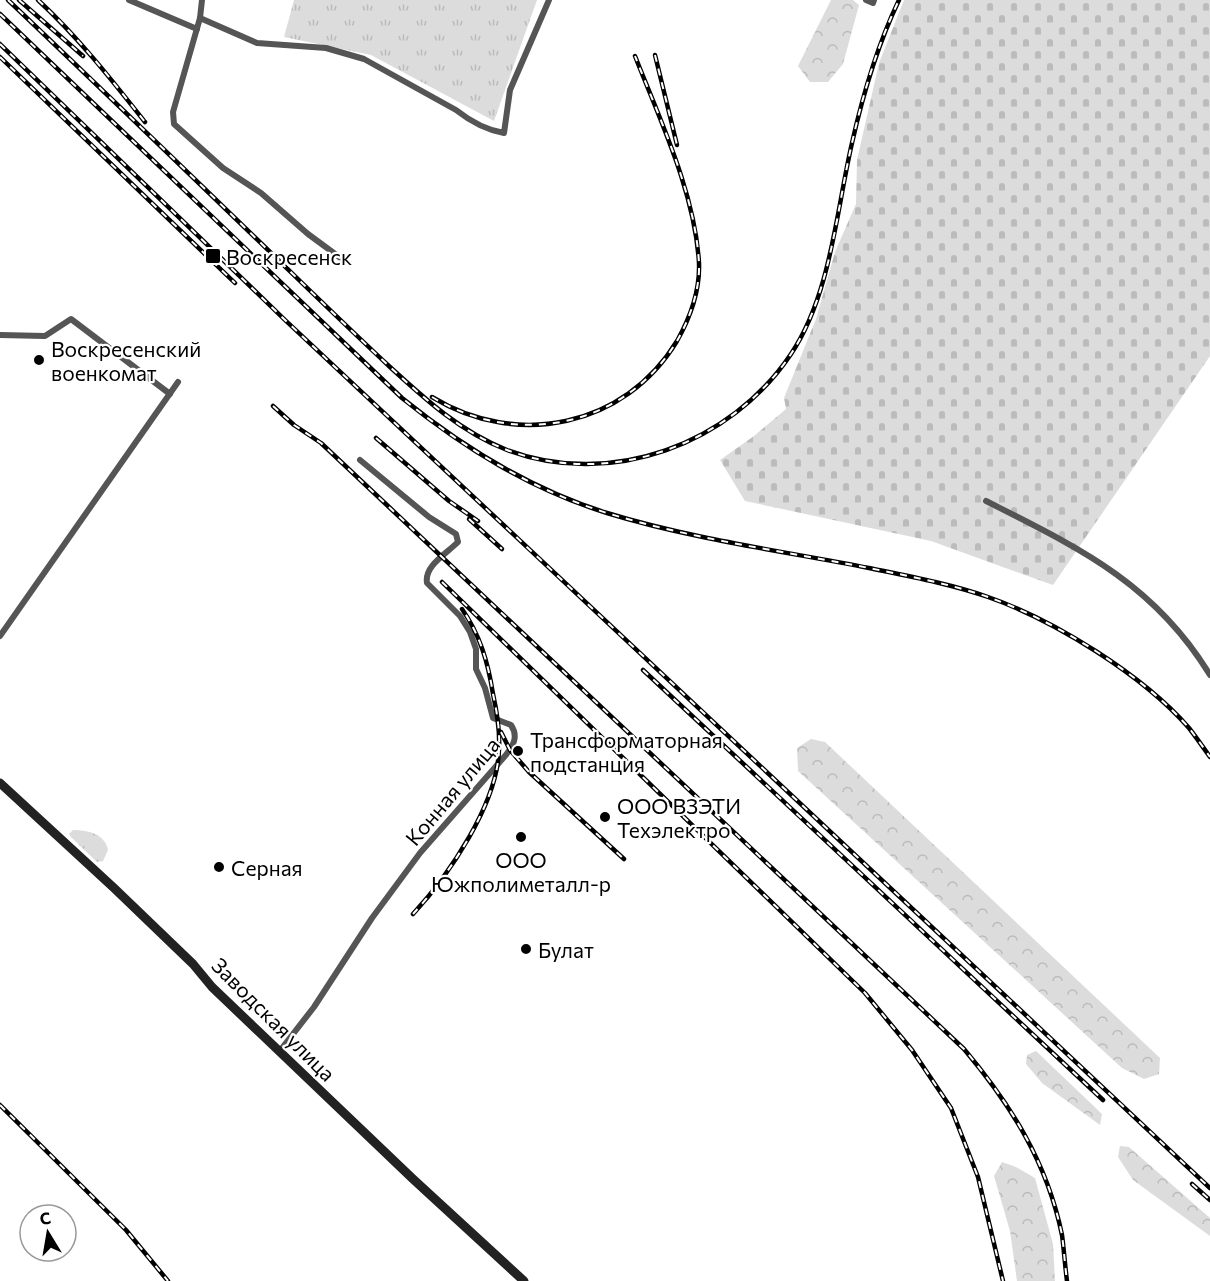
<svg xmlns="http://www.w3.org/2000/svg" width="1210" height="1281" font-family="Commissioner,sans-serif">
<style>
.grass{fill:url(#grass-tufts)}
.forest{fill:url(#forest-crowns)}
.cemetery{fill:url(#cemetery-stones)}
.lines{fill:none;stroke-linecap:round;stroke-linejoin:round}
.street{stroke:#555;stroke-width:6}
.secondary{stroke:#222;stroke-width:9}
.rail-casing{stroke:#000;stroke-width:4.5}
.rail{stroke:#fff;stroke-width:2;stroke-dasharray:7;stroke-linecap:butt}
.poi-dot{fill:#000;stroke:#fff;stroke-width:2}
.labels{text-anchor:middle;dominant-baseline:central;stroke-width:4.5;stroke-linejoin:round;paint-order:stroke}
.poi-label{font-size:21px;fill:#000;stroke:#fff;text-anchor:start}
.street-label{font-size:21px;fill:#000;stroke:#fff}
</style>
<defs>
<pattern id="grass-tufts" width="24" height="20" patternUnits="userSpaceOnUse" patternTransform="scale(1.5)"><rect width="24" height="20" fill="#dcdcdc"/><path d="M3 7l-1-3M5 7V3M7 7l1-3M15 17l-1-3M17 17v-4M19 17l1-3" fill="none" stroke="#bbb"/></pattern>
<pattern id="forest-crowns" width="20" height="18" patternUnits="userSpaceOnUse" patternTransform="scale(1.5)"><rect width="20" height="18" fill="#dcdcdc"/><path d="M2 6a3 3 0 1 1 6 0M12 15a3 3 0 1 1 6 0" fill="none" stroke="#bbb"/></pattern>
<pattern id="cemetery-stones" width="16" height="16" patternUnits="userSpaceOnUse" patternTransform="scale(1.5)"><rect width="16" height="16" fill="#dcdcdc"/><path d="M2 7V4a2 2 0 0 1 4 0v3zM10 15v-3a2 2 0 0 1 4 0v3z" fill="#bbb"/></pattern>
</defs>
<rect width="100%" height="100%" fill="#fff"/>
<!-- grass -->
<g class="grass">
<polygon points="294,0 537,0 494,121 371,55 284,37"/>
<path d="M73,830c15,0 32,4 35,20l-5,11 -6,1 -26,-25 -2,-3z"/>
</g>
<!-- forest -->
<g class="forest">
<polygon points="831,0 853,0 859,5 843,64 828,82 810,82 798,66"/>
<polygon points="811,739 825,742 1160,1058 1159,1074 1144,1079 1122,1068 798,771 797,748"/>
<polygon points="1036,1051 1102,1114 1100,1125 1042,1083 1026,1064 1027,1055"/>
<polygon points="1120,1146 1129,1147 1210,1218 1210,1236 1133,1180 1118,1157"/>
<polygon points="1002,1162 1016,1167 1035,1178 1053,1244 1055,1281 1017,1281 1010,1231 994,1176"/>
</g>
<!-- cemetery -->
<polygon class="cemetery" points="904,0 1210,0 1210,356 1053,585 931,541 745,501 720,460 754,436 786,409 784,398 816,319 835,252 856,204 857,160 879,63"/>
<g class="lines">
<!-- street -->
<g class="street">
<polyline points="129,0 197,29"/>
<polyline points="202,0 200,18 173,112 174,124 223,168 261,193 308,234 342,259"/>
<polyline points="866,0 873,3 874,0"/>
<path d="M200,18l57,25 69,5 38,11 92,51c14,11 30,20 48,23l6,-43 39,-90"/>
<polyline points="0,335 45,336 71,319 170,394"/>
<path d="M986,501c93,47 168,82 224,174"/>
<polyline points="0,636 178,382"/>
<path d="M279,1052l35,-45 58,-89 48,-65 85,-97c8,-10 14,-19 6,-31l-18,-7 -8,-30 -9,-19v-20l-6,-17 -10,-16 -33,-33c-3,-17 19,-29 31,-41l-2,-8 -27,-17 -69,-57"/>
</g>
<!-- secondary -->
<polyline class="secondary" points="0,783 114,888 193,964 212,987 257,1030 413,1179 524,1281"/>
<!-- rail casing -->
<g class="rail-casing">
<g id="rail">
<path d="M8,0c98,93 195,187 292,281 30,29 60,58 90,86 36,33 71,65 117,83 104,39 224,-6 284,-96 40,-60 45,-142 61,-211 11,-49 25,-97 47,-143"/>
<polyline points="19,0 83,56"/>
<path d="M38,0c40,37 73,79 107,122"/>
<path d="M0,14l402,384c62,50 128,91 205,115 85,26 175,38 262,55 39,8 82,16 119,29 66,23 155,78 201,131 7,9 14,19 21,29"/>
<polyline points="0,44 285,320 1210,1188"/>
<polyline points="655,55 677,145"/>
<polyline points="0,57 235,283"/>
<path d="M432,397c85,52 193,30 245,-56 13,-23 23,-51 22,-78 -4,-70 -39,-143 -64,-207"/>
<path d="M273,406l21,19 27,18 68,64 575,542c47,56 83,113 98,186 2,15 3,31 5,46"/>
<polyline points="376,438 449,501 478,521"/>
<polyline points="469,519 502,549"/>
<polyline points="442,582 865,993 912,1050 951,1108 978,1177 1003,1281"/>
<polyline points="643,670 1103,1100"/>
<polyline points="501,732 510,750 529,772 624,859"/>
<path d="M413,914c36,-39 85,-111 86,-165 1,-18 -2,-37 -6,-55 -5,-32 -13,-59 -31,-85"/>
<polyline points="0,1105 126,1230 168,1281"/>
<polyline points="1192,1184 1210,1200"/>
</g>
</g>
<!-- rail -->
<use href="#rail" class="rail"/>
</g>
<!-- markers -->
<g class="poi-dot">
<rect x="205" y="248" width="16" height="16" rx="3"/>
<circle cx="39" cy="360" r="6"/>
<circle cx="518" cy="751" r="6"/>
<circle cx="605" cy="817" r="6"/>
<circle cx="521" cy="837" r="6"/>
<circle cx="219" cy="867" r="6"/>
<circle cx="526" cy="949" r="6"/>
</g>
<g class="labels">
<!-- poi labels -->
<g class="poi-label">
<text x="226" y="256">Воскресенск</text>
<text x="51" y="348">Воскресенский<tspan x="51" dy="24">военкомат</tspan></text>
<text x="530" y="739">Трансформаторная<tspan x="530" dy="24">подстанция</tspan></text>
<text x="617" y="805">ООО ВЗЭТИ<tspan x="617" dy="24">Техэлектро</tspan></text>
<text x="521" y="859" text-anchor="middle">ООО<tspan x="521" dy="24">Южполиметалл-р</tspan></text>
<text x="231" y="867">Серная</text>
<text x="538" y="949">Булат</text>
</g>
<!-- street labels -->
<g class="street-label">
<text transform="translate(452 791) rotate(-50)">Конная улица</text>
<text transform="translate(274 1019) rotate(45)">Заводская улица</text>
</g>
</g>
<!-- north arrow -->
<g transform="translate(48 1233) rotate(349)"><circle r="28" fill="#ffffff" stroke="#999999" stroke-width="1.5"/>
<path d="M0-4.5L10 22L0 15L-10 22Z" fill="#000000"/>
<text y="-9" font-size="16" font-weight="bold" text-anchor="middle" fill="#000000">С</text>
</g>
</svg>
